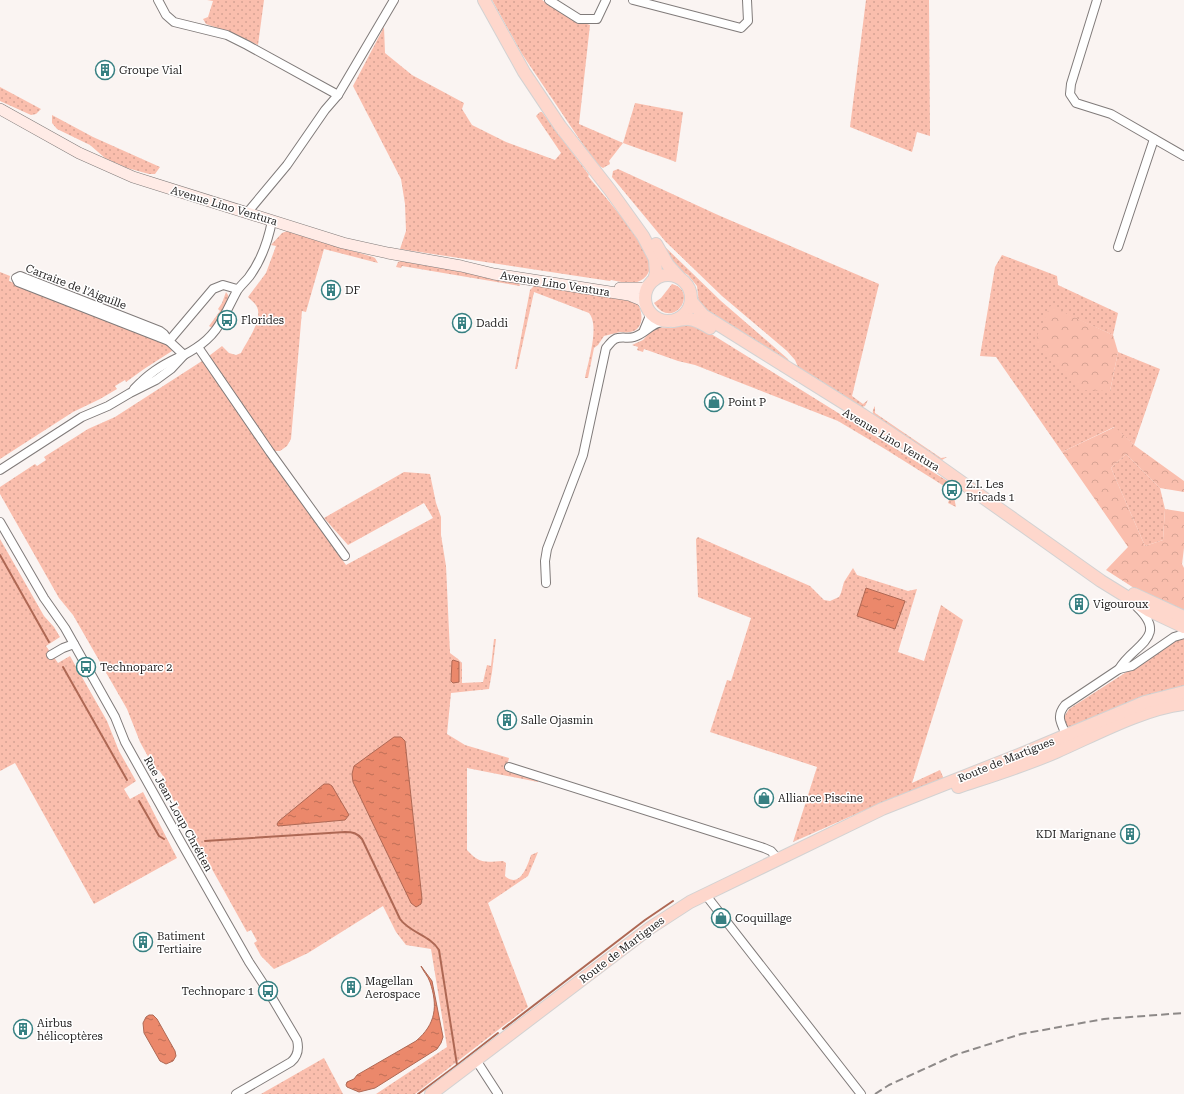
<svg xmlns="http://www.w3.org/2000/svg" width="1184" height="1094" font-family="'Roboto Serif',serif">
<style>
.grass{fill:url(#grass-dots)}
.forest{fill:url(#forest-crowns)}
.water{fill:url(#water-ripples);stroke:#ae6854}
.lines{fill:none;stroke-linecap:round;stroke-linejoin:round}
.stream{stroke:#ae6854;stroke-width:2}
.street-casing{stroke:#807b7a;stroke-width:10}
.secondary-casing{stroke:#807b7a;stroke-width:12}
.primary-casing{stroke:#d3d2d2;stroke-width:14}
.street{stroke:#fff;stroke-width:8}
.secondary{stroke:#ffebe6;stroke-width:11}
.primary{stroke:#fed7cc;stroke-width:12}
.rail{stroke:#8d8988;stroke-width:2;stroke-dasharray:8 4;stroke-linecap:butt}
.labels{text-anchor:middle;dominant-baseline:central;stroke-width:3;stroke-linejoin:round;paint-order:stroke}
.poi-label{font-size:11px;fill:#211f1f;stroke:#fff;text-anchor:start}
.street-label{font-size:11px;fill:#211f1f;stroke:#fff}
</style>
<defs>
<pattern id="grass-dots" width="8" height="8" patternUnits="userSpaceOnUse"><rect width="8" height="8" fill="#fabead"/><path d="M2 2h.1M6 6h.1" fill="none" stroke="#d6a394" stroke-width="1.8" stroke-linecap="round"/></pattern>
<pattern id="forest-crowns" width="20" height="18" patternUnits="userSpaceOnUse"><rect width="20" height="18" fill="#fabead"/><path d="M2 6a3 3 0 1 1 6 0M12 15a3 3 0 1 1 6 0" fill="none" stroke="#d6a394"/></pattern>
<pattern id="water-ripples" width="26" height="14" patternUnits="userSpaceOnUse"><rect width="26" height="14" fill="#eb886b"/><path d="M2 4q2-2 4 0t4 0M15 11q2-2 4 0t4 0" fill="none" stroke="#be6f57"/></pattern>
</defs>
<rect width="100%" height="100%" fill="#faf4f2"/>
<!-- grass -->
<g class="grass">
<polygon points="207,0 264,0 258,45 232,33 206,24 203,19 208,17 213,1"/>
<polygon points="492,0 542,0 573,19 590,25 579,124 623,143 635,103 683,112 676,162 623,143 609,161 610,164 603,168 599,166 582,143 522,54"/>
<polygon points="866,0 929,0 930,136 917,132 912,152 850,127"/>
<path d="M384,27l1,26 27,22 52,28 -2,6 10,16 34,17 49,18 6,-7 -25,-37 4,-4h2l47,63 -1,1c14,18 61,69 62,90 0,5 -3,10 -7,13 -3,2 -7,4 -11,4 -7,0 -14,-2 -21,-3l-1,1 -210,-32 6,-18 -1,-27 -4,-25 -48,-93z"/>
<polygon points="0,87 41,109 36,114 31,115 0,101"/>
<polygon points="52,115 93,137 160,167 155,174 149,174 127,168 105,158 90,145 57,129 52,123"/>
<polygon points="618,169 718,215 879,284 852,396 863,404 868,400 865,406 860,408 798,367 795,360 787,351 722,296 665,241 612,177 613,171"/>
<path d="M287,231l86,26 2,1 3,5 -54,-14 -18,63 -4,-1 -11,128 -4,7 -7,5h-6l-65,-95 13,-10 7,7 7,2 5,-2c6,-12 22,-33 16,-46 -2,-4 -6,-7 -9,-10l18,-24 10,-27 -5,-1 11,-12z"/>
<polygon points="659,241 721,301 788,359 789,362 706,312 699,303 697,286 688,275 677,269"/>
<polygon points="1002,255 1057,276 1058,285 1118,313 1113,335 1050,307 1110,391 1118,352 1160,369 1134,445 1114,427 1062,452 996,357 980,356 995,267"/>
<polygon points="401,261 512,279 519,282 520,286 402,266 401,268 396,267 398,262"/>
<polygon points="0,272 10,276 9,281 168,344 171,347 172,351 144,369 126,382 125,380 115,386 117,389 100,399 73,412 0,459"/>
<path d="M672,284c28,7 1,48 -18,19l7,-5z"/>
<path d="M534,286l95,13c7,3 11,6 12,14 2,9 -2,18 -11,19 -3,1 -7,0 -10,0 -5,1 -11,3 -16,4l-6,9 -4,3 -6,30h-3c3,-16 15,-52 4,-65l-55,-21 -17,77h-2l15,-79z"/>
<polygon points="226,292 228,295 229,298 217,322 212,328 209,326 220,311 218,309 222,303"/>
<polygon points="683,324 700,327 949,482 953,492 956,507 948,503 952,491 885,449 838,421 695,365 678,361 644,349 643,352 637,350 638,347 632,345 643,340 653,329 657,327 673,328"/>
<path d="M202,361l144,204 87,-47 -9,-15 -76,42 -24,-27 80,-46 26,2 6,29 5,14v18l5,31 4,87 8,6 4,4v20l21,-1 4,-17 4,1 3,-27h2l-4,33 -3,17 -38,4 -4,41 18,11 44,13 -3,12 32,10v2l-71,-14v82c13,14 17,12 36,11l3,2 -1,13c15,14 23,-12 26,-21l7,-3 -10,24 -40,27 40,104 -113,87h-39l71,-47 -16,-98 -25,-4 -10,-13 -13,-26 -75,47 -34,16 -13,-13 -7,-13 3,-2 -6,-11 -4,2 -84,-151 2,-2 -6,-9 -3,1 -16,-29 -13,-33 -54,-94 -14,-17 -59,-104v-7l35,-23 2,2 9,-6 -2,-3 44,-28 27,-12z"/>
<path d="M875,406v7l66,45 6,-1 -5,3 -5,1 -62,-43c-3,-5 -3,-7 0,-12z"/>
<polygon points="1126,454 1160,488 1165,509 1163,540 1145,546 1111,468"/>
<polygon points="698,537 810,586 824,600 830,601 839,597 841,593 844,582 853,568 857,575 908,591 917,589 898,652 924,661 941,605 963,620 912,783 940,770 944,779 874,806 793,842 817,767 710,732 727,680 731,681 751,618 698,597 696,539"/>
<polygon points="0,539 44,616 54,627 60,637 46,646 58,663 70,656 107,721 119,751 136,781 124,789 130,799 143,792 177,858 94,904 15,763 0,771"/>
<polygon points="1182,638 1184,639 1184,690 1069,728 1067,726 1064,717 1069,709 1176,640"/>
<polygon points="324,1058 343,1094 261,1094"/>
</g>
<!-- forest -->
<g class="forest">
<polygon points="1050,306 1113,335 1118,352 1110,391 1079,390 1035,341"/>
<polygon points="1115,427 1134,445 1184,481 1184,492 1160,488 1126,454 1111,468 1145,546 1163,540 1165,509 1184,512 1184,548 1182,564 1184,568 1184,612 1134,588 1106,570 1128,547 1062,452"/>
</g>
<!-- water -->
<g class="water">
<polygon points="866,588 905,601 895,629 857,616"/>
<polygon points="453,660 459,662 459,682 453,683 451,681 452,661"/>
<polygon points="394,737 401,737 405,741 422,899 421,904 416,907 411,903 353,782 352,774 354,766"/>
<polygon points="324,784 329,784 332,786 349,815 345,820 278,826 277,824 279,821"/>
<path d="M421,966l11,15 11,56 -2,6 -4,6 -62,39 -16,4 -12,-5 -1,-2 1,-3 7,-3 3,-4 59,-34c20,-17 22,-35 14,-59 -2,-6 -7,-11 -9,-16z"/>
<polygon points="149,1015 153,1015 157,1019 175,1051 176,1056 173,1061 166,1064 160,1061 144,1033 143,1023 146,1017"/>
</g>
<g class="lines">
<!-- stream -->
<g class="stream">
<polyline points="0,555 49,642"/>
<polyline points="63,667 127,780"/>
<polyline points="139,801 159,836 164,839"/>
<path d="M205,841l140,-9c8,0 12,1 17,7l38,80c10,14 30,16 39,31l18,115 -39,29"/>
<polyline points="503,1029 645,920 673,901"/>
<polyline points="457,1065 498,1033"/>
</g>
<!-- street casing -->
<g class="street-casing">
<g id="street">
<polyline points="158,0 166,15 174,22 227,35 247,45 338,95"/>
<polyline points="549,0 579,19 597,19 606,0"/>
<polyline points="633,0 741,28 748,21 747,0"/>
<polyline points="1097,0 1071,84 1070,94 1076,103 1111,114 1184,156"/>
<polyline points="247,213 287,165 325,110 338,95 394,0"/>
<polyline points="1118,247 1154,139"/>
<polygon points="20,276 160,331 164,334 169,341 18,282 16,278"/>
<path d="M237,289l-14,-4 -10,4 -44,52 15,14c17,-9 30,-19 39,-37 5,-9 9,-18 14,-27 3,-5 8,-9 12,-14 12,-16 19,-36 23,-56"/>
<polyline points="644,330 649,318 649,310"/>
<polyline points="198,347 270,452 345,556"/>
<path d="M134,389c14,-15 26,-23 45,-32"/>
<polyline points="0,470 82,417 108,406 130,393 156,380 171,369 184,355"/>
<path d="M0,522l44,76 21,30 50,89 10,25 57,102 67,118 19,29 29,49c2,8 1,16 -6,22l-55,32"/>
<path d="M546,583l-1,-22 2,-12 36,-94 23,-107c3,-3 5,-7 9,-9 6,-3 13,0 19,-2 13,-4 16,-14 32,-16"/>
<polyline points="51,655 63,648 74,644"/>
<path d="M1119,669c13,-24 51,-31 18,-62"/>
<path d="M1066,739c0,-13 -13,-19 -1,-34l54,-36 13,-3 42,-29 10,-3"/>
<polyline points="509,767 764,848 771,851 778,859"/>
<polyline points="705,894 861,1094"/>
<polyline points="476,1060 498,1094"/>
</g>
</g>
<!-- secondary casing -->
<g class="secondary-casing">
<g id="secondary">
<polyline points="0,109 79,153 133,177 343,243 388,253 461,266 494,274 629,295 641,300 646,305"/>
<polyline points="620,288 647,288"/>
</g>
</g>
<!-- primary casing -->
<g class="primary-casing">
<g id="primary">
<polyline points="484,0 524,72 560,126 610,190 643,236 655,259 656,273 654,280"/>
<polyline points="656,244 668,265 679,277"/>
<circle cx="668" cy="298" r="23"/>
<polyline points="691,301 703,315 863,415 926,457 1101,581 1148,610 1184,627"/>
<path d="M674,321c16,-4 21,-2 36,7"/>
<polyline points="1134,594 1184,617"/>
<path d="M958,787c33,-11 66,-21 98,-35 39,-17 86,-43 128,-48"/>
<polyline points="431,1094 650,928 690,902 882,809 1026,752 1145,702 1184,692"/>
</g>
</g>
<!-- street -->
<use href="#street" class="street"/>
<!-- secondary -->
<use href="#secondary" class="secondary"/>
<!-- primary -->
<use href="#primary" class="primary"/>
<!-- rail -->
<polyline class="rail" points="875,1094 889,1085 955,1055 1021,1034 1104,1019 1184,1013"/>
</g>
<!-- icons -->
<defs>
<g id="building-ring" transform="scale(1)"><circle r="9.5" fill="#fff" stroke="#378082" stroke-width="1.5"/><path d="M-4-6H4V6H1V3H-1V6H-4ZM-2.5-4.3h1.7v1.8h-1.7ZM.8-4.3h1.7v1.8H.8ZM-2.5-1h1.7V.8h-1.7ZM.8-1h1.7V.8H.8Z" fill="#378082"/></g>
<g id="bus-ring" transform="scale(1)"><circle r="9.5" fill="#fff" stroke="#378082" stroke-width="1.5"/><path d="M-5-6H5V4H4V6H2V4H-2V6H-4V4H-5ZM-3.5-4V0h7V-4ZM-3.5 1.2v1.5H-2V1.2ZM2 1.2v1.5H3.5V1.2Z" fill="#378082"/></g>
<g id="shop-ring" transform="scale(1)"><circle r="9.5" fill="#fff" stroke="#378082" stroke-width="1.5"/><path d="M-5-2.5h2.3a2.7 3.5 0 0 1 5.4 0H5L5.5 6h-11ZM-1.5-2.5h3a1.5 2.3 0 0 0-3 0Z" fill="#378082"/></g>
</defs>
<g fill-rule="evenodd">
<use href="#building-ring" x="105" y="70"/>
<use href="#building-ring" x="331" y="290"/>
<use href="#bus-ring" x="227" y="320"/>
<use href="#building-ring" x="462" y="323"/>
<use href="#shop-ring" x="714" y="402"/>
<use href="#bus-ring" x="952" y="490"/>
<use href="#building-ring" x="1079" y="604"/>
<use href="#bus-ring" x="86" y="667"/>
<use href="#building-ring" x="507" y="720"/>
<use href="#shop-ring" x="764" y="798"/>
<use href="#building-ring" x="1130" y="834"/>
<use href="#shop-ring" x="721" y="918"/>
<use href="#building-ring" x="143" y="942"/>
<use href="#building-ring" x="351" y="987"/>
<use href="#bus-ring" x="268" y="991"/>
<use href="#building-ring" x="23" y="1029"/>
</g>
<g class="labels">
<!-- poi labels -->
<g class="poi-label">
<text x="119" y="70">Groupe Vial</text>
<text x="345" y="290">DF</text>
<text x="241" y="320">Florides</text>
<text x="476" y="323">Daddi</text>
<text x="728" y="402">Point P</text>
<text x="966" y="484">Z.I. Les<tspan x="966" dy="13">Bricads 1</tspan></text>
<text x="1093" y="604">Vigouroux</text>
<text x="100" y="667">Technoparc 2</text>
<text x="521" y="720">Salle Ojasmin</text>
<text x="778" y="798">Alliance Piscine</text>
<text x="1116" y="834" text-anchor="end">KDI Marignane</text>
<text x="735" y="918">Coquillage</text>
<text x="157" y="936">Batiment<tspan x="157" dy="13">Tertiaire</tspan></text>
<text x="365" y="981">Magellan<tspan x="365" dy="13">Aerospace</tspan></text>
<text x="254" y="991" text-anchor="end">Technoparc 1</text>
<text x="37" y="1023">Airbus<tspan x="37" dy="13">hélicoptères</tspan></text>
</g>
<!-- street labels -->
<g class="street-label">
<text transform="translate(224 206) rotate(17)">Avenue Lino Ventura</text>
<text transform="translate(555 284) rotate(9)">Avenue Lino Ventura</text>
<text transform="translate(76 287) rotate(21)">Carraire de l'Aiguille</text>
<text transform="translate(891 440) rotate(31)">Avenue Lino Ventura</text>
<text transform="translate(1006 760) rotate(-22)">Route de Martigues</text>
<text transform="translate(178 814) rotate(61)">Rue Jean-Loup Chrétien</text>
<text transform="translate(622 950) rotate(-37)">Route de Martigues</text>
</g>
</g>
</svg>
